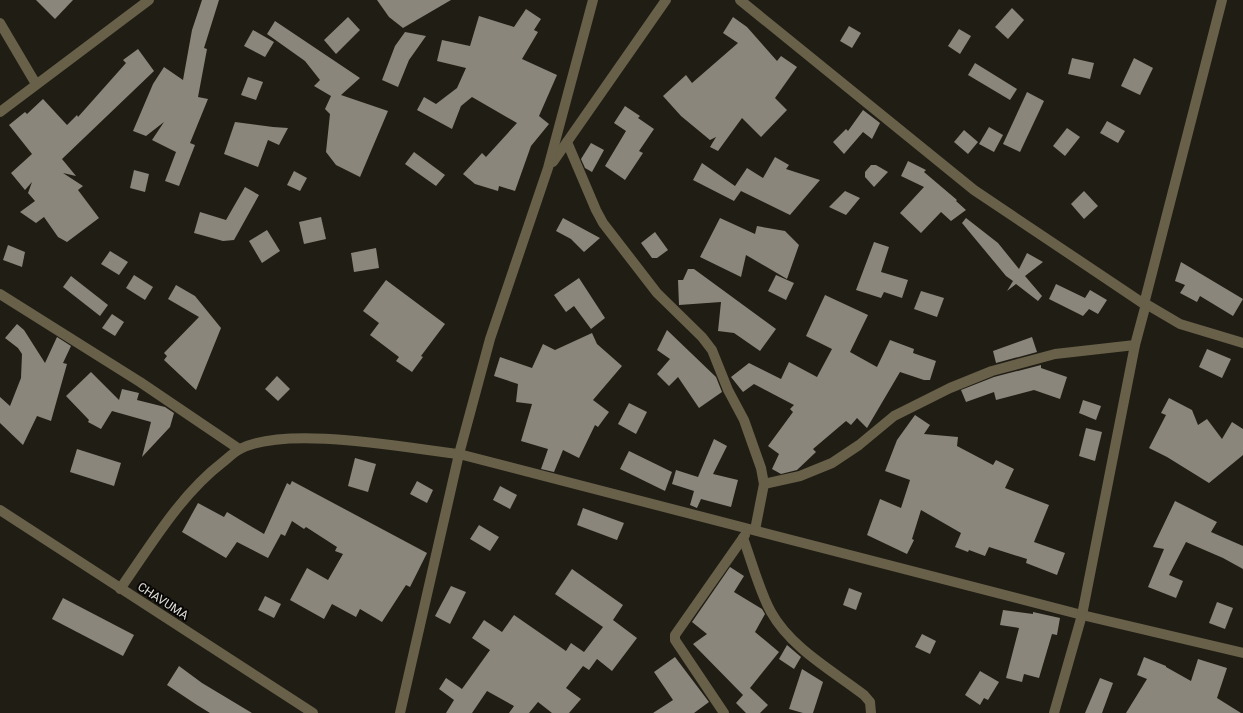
<svg xmlns="http://www.w3.org/2000/svg" width="1243" height="713" font-family="Roboto,sans-serif">
<style>
.building{fill:#8a867c}
.lines{fill:none;stroke-linecap:round;stroke-linejoin:round}
.minor{stroke:#686049;stroke-width:10}
.tertiary{stroke:#686049;stroke-width:10}
.labels{text-anchor:middle;dominant-baseline:central;stroke-width:4;stroke-linejoin:round;paint-order:stroke}
.street-label{font-size:12px;fill:#e2e0da;stroke:#090705}
</style>
<rect width="100%" height="100%" fill="#201d15"/>
<!-- building -->
<g class="building">
<polygon points="36,0 73,0 55,19"/>
<polygon points="202,0 219,0 204,48 207,49 198,97 208,99 190,143 195,145 179,186 165,181 176,152 152,140 164,122 146,136 133,131 153,84 164,67 183,80 192,30"/>
<polygon points="377,0 451,0 403,28 389,17"/>
<polygon points="1012,8 1024,20 1008,39 995,27"/>
<polygon points="526,9 541,19 534,30 538,32 522,59 557,75 539,116 549,124 531,146 515,191 499,186 498,191 475,184 463,174 482,153 486,157 517,123 472,97 461,106 452,129 417,110 424,97 436,104 457,88 466,68 437,61 442,40 470,46 479,16 514,27"/>
<polygon points="348,17 360,30 336,54 324,40"/>
<polygon points="733,17 747,27 777,61 781,56 797,67 775,98 787,110 761,137 742,118 718,151 710,147 716,137 710,140 681,116 663,96 686,75 692,83 738,43 723,33"/>
<polygon points="275,21 360,78 341,95 388,111 360,177 336,165 326,152 330,114 325,109 331,96 314,86 320,80 305,61 267,34"/>
<polygon points="849,26 861,33 852,48 840,41"/>
<polygon points="959,29 971,36 960,54 948,46"/>
<polygon points="253,30 274,42 265,57 244,46"/>
<polygon points="405,32 426,36 409,60 398,87 382,80 395,46"/>
<polygon points="138,49 154,71 62,159 76,176 63,173 83,186 78,190 99,218 67,242 58,237 44,217 36,223 20,212 35,201 28,193 32,182 25,190 11,173 32,154 9,125 25,112 27,114 43,99 67,125 77,115 78,117 126,63 123,60"/>
<polygon points="1072,58 1094,63 1090,79 1068,74"/>
<polygon points="1134,58 1153,68 1140,95 1121,86"/>
<polygon points="975,63 1017,89 1010,100 968,75"/>
<polygon points="248,77 263,82 256,100 241,95"/>
<polygon points="1027,92 1044,101 1020,152 1003,144"/>
<polygon points="625,106 640,116 638,118 654,129 639,151 643,153 625,180 605,166 626,131 614,123"/>
<polygon points="863,110 880,123 872,139 863,132 844,154 833,142 846,129 848,131"/>
<polygon points="1107,121 1125,131 1118,143 1100,133"/>
<polygon points="235,122 273,127 288,128 279,145 268,140 258,167 224,154"/>
<polygon points="989,127 1003,135 994,152 979,144"/>
<polygon points="1067,128 1080,137 1065,156 1053,146"/>
<polygon points="964,130 978,142 968,154 954,142"/>
<polygon points="591,143 604,150 592,172 585,168 581,159"/>
<polygon points="414,152 445,175 436,186 405,164"/>
<polygon points="775,157 789,165 786,169 820,180 790,215 741,191 734,201 693,180 702,163 735,186 747,168 763,178"/>
<polygon points="908,161 926,170 924,172 957,200 956,201 966,210 951,221 941,212 921,233 900,213 924,187 901,176"/>
<polygon points="871,165 876,165 888,172 874,187 865,177 865,172"/>
<polygon points="134,170 149,174 145,192 130,188"/>
<polygon points="294,171 307,178 300,191 287,185"/>
<polygon points="245,187 259,195 234,240 223,241 194,233 200,212 226,220"/>
<polygon points="845,191 860,198 846,215 829,207"/>
<polygon points="1084,191 1098,206 1084,219 1071,204"/>
<polygon points="321,217 326,239 304,244 299,222"/>
<polygon points="563,218 600,238 584,252 571,239 556,231"/>
<polygon points="720,218 755,234 757,226 785,231 799,245 787,279 746,255 741,277 700,257"/>
<polygon points="966,218 998,243 1019,269 1027,253 1043,262 1025,276 1042,296 1038,301 1016,284 1007,291 1013,281 1006,276 962,223"/>
<polygon points="267,230 280,251 262,263 249,241"/>
<polygon points="655,232 668,250 657,258 652,258 641,243"/>
<polygon points="874,242 889,247 881,272 908,280 902,298 884,292 881,298 856,290"/>
<polygon points="8,245 25,252 22,267 3,260"/>
<polygon points="376,248 379,268 354,272 351,253"/>
<polygon points="110,251 128,262 119,275 101,264"/>
<polygon points="1181,262 1243,299 1233,316 1200,296 1197,302 1180,293 1185,285 1175,281"/>
<polygon points="688,269 694,269 776,329 760,351 734,333 718,331 721,302 679,305 678,280 683,280"/>
<polygon points="134,275 153,287 145,300 126,288"/>
<polygon points="776,275 794,283 786,300 768,291"/>
<polygon points="71,276 108,305 100,316 63,287"/>
<polygon points="579,278 605,318 591,329 574,306 566,312 554,295"/>
<polygon points="386,280 445,324 421,356 423,357 412,372 396,361 399,357 370,335 379,323 363,311"/>
<polygon points="1056,284 1085,298 1090,290 1107,300 1098,314 1089,309 1083,316 1049,299"/>
<polygon points="176,285 195,296 221,328 196,390 164,360 167,356 164,353 199,317 168,299"/>
<polygon points="921,291 944,298 937,317 914,309"/>
<polygon points="825,295 868,315 850,352 877,367 890,340 914,349 913,353 936,361 930,380 924,380 900,372 867,428 857,418 851,425 846,421 813,449 816,452 797,470 781,474 772,469 779,454 768,446 793,412 790,409 794,405 754,384 743,392 731,377 749,363 781,379 789,362 817,377 832,349 806,336"/>
<polygon points="112,314 124,322 115,336 102,328"/>
<polygon points="17,324 24,330 45,363 57,337 71,346 63,363 67,364 51,421 37,416 23,445 0,423 0,397 10,406 21,378 22,354 18,348 5,338"/>
<polygon points="667,330 716,377 722,392 699,408 678,377 669,386 657,374 670,359 657,350"/>
<polygon points="592,333 597,344 622,366 593,400 609,412 598,427 595,425 579,458 563,450 554,472 541,469 548,449 521,441 532,404 516,402 518,384 494,376 500,357 532,368 543,344 555,350"/>
<polygon points="1032,337 1037,352 996,363 993,351"/>
<polygon points="1207,349 1231,359 1222,378 1199,367"/>
<polygon points="1041,365 1041,368 1067,377 1060,399 1034,390 996,400 994,392 966,402 961,390 994,377"/>
<polygon points="91,372 119,400 122,389 139,393 137,400 165,407 174,413 170,427 142,457 151,422 112,411 101,429 88,422 89,420 66,396"/>
<polygon points="277,376 290,389 278,401 265,389"/>
<polygon points="1169,398 1192,410 1198,425 1207,419 1222,439 1232,422 1243,429 1243,455 1209,483 1167,457 1149,448 1166,415 1161,413"/>
<polygon points="1083,400 1101,406 1096,420 1079,413"/>
<polygon points="629,403 647,412 636,434 618,424"/>
<polygon points="915,415 930,425 924,434 958,437 957,446 993,465 996,460 1014,469 1005,488 1049,505 1034,542 1065,553 1057,575 1026,563 1027,559 989,547 985,556 969,550 968,552 955,547 961,533 921,510 912,539 914,540 907,554 867,535 880,499 901,508 910,480 885,471 897,440"/>
<polygon points="1086,428 1102,432 1095,461 1079,456"/>
<polygon points="714,439 727,446 713,474 738,480 731,507 701,499 697,508 690,505 694,491 672,484 676,470 698,477"/>
<polygon points="77,449 121,463 114,486 70,472"/>
<polygon points="629,451 672,472 665,491 620,469"/>
<polygon points="355,458 376,464 368,492 348,486"/>
<polygon points="292,481 427,553 410,587 406,585 382,622 360,609 356,617 332,604 324,619 290,600 307,568 328,580 343,554 335,551 337,547 306,527 304,529 292,521 285,536 281,534 268,558 237,542 226,558 182,532 198,503 224,517 227,512 264,534 287,483 290,485"/>
<polygon points="417,481 433,490 427,503 410,494"/>
<polygon points="500,486 517,495 510,509 493,500"/>
<polygon points="1175,501 1217,522 1211,532 1243,546 1243,569 1223,558 1186,542 1169,575 1183,581 1176,598 1148,587 1164,549 1153,547"/>
<polygon points="583,508 624,523 617,540 577,525"/>
<polygon points="479,525 499,537 490,551 470,539"/>
<polygon points="730,567 744,576 734,592 762,609 765,614 755,632 779,652 750,688 768,705 760,713 746,713 736,703 743,695 693,644 707,634 692,622"/>
<polygon points="572,569 623,605 613,620 637,638 612,671 597,659 589,670 583,666 566,688 581,699 569,713 552,713 538,702 529,713 509,713 514,706 487,691 472,713 446,713 454,700 439,689 446,678 462,689 490,650 472,638 484,620 502,632 514,615 566,651 571,643 584,652 603,627 555,594"/>
<polygon points="451,586 466,592 450,624 435,616"/>
<polygon points="849,588 862,593 856,610 843,605"/>
<polygon points="265,596 281,604 274,618 258,610"/>
<polygon points="63,598 134,635 123,656 52,619"/>
<polygon points="1217,602 1233,608 1225,629 1209,623"/>
<polygon points="1003,610 1033,614 1033,612 1060,618 1057,635 1052,634 1039,678 1024,674 1022,682 1006,678 1019,628 1000,625"/>
<polygon points="922,634 936,641 930,654 915,647"/>
<polygon points="787,645 801,657 794,669 779,659"/>
<polygon points="675,657 709,702 694,713 653,713 673,700 654,672"/>
<polygon points="1144,657 1166,666 1166,667 1191,681 1198,659 1227,668 1217,698 1241,713 1126,713 1147,679 1137,675"/>
<polygon points="179,666 202,683 252,713 210,713 197,705 167,685"/>
<polygon points="802,669 823,682 813,713 803,713 789,709"/>
<polygon points="980,671 999,682 988,700 984,698 980,705 965,695"/>
<polygon points="1100,678 1113,683 1102,713 1085,713"/>
</g>
<g class="lines">
<!-- minor -->
<g class="minor">
<polyline points="740,0 974,190 1144,304"/>
<polyline points="0,23 36,84"/>
<polyline points="0,112 149,0"/>
<polyline points="567,142 596,210 603,223 657,293 702,337 712,350 728,390 744,420 761,468 764,484 755,530"/>
<polyline points="553,162 666,0"/>
<polyline points="0,294 140,382 239,449"/>
<polyline points="1146,304 1180,324 1243,343"/>
<polyline points="764,484 800,476 832,463 859,445 894,416 950,388 992,371 1055,354 1135,345"/>
<path d="M743,538c8,21 17,55 28,74 20,36 62,59 93,83l6,7 1,11"/>
<path d="M120,589c31,-44 60,-94 103,-127 5,-4 11,-10 17,-13 46,-24 166,-1 219,5l623,161 161,38"/>
<polyline points="400,713 459,454 490,339 548,168 593,0"/>
<polyline points="724,713 675,640 675,635 745,535"/>
<polyline points="1054,713 1082,615 1135,345 1146,304 1144,304 1222,0"/>
</g>
<!-- tertiary -->
<polyline class="tertiary" points="0,510 313,713"/>
</g>
<g class="labels">
<!-- street labels -->
<g class="street-label">
<text transform="translate(163 601) rotate(33)">CHAVUMA</text>
</g>
</g>
</svg>
